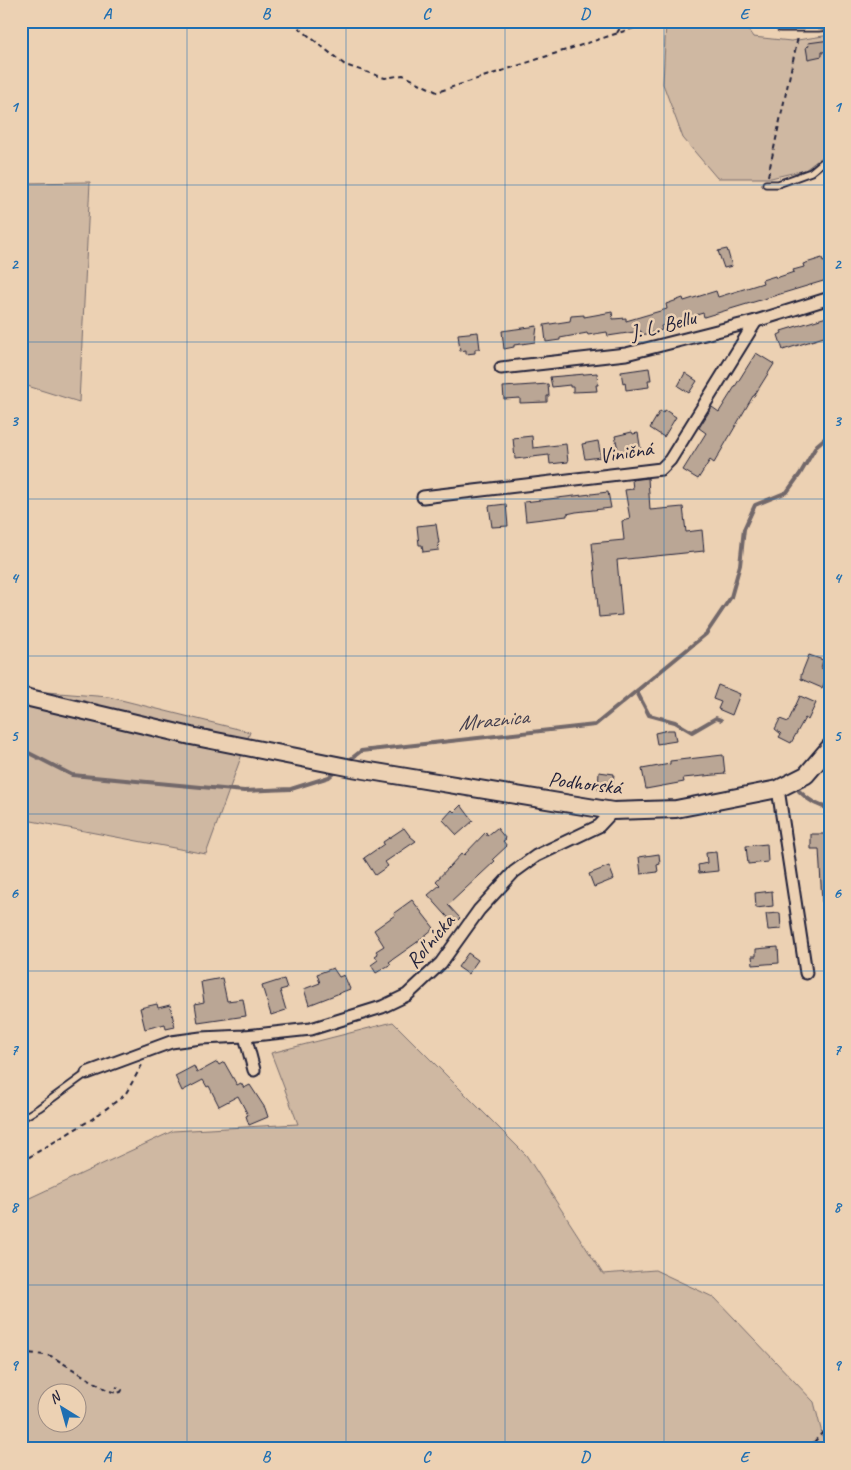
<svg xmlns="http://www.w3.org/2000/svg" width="851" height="1470" font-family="Caveat,sans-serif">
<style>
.green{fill:#cfb8a2;stroke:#786d6e;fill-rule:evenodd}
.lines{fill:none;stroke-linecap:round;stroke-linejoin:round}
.stream{stroke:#72676a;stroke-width:4}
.building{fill:#baa695;stroke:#22223b}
.lane-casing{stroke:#22223b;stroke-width:9}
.street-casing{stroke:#22223b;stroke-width:15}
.secondary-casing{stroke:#22223b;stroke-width:20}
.path{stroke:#22223b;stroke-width:2;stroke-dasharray:5 4;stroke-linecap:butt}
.lane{stroke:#ecd1b3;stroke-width:5.5}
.street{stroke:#ecd1b3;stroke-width:11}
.secondary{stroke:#ecd1b3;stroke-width:16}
.grid{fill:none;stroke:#1f6fb2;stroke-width:1;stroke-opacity:0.55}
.labels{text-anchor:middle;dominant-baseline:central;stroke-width:5;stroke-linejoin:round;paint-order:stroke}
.street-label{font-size:21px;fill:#22223b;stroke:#ecd1b3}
.water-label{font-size:22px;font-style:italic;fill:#433f4f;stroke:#ecd1b3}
.neatline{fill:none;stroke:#1f6fb2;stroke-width:2}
.grid-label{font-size:16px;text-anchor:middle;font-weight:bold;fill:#1f6fb2}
</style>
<rect width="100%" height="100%" fill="#ecd1b3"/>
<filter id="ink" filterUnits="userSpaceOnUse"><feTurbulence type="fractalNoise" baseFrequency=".02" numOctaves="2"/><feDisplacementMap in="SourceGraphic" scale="10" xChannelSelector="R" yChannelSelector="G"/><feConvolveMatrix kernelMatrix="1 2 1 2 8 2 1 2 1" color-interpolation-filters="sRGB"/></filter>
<g filter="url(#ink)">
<!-- green -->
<g class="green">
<polygon points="666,21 742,21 753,37 791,41 830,35 830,151 805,170 771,178 717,178 683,138 663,84"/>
<polygon points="90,182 79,402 21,384 21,183"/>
<polygon points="21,690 109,697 250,732 206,854 21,819"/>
<path d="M393,1022l133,133 77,119 52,-4 60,28 99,104 12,47h-805v-247l152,-71 125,-7 -27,-71zM78,1392v30h-30v-30z"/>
</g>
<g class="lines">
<!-- stream -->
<g class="stream">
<polyline points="637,692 649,715 675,722 692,732 716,718 721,720"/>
<polyline points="21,749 72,775 244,791 291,789 329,777 337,770"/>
<polyline points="347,762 361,751 595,725 706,634 731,597 740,565 744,529 755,505 787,492 800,474 817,445 830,434"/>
<path d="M799,791c8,8 18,16 31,17"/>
</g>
</g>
<!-- building -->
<g class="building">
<polygon points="830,40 830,51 822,52 822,56 808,59 806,47 809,46 808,43"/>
<polygon points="727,249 732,266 724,268 718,251"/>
<polygon points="822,258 823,262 830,260 830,279 704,317 703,313 661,326 662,330 642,335 641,331 608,336 607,332 588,335 587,333 560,338 560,340 546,342 544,325 570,321 571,316 584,315 584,317 612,312 613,319 626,318 626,321 667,309 666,304 683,298 684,301 716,291 718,297 763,283 762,280 775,276 776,278 794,272 793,270 804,267 803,264"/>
<polygon points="830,316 830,335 783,350 778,335 782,333 781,331"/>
<polygon points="537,326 535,342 514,345 514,347 504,349 502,331"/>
<polygon points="478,332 480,349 475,349 475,353 466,354 466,350 460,351 458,334"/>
<polygon points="756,353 774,364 754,396 753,396 714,463 710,460 698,479 683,470 706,433 699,428 712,407 719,412"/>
<polygon points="649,368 651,380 648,380 649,387 626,390 625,382 623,383 621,372"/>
<polygon points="597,373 598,385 596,385 597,391 573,392 573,387 570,387 570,385 552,387 550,377"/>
<polygon points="685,373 697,381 689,393 678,386"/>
<polygon points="548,384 549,396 547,396 547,402 520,403 520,398 504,399 503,387"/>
<polygon points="665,410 676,417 664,437 650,428 660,411 663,413"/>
<polygon points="632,432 633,434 638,433 641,451 619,454 615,436"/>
<polygon points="532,436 533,448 566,444 568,462 550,464 549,455 515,459 513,438"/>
<polygon points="598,441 601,457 585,459 582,444"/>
<polygon points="648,478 650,510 683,507 686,532 702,530 704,551 617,560 622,615 599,617 592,543 624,540 622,521 630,519 625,490 633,489 632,480"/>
<polygon points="608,492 611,508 576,512 567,514 567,516 526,521 524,502"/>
<polygon points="506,504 508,526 492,527 489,506"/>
<polygon points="436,524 439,543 438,543 439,550 423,552 422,545 419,545 417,526"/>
<polygon points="809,655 823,660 821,668 829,672 822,688 801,679 801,675"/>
<polygon points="718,685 740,694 732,715 718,709 721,702 713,699"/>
<polygon points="800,696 816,703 808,720 805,718 791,743 779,737 781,734 775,729 780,719 788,722"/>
<polygon points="668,730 674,730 676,741 657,744 655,733"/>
<polygon points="723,755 725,774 683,778 684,782 646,789 642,769 670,764 670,761"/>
<polygon points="599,772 614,774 612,790 598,790"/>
<polygon points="461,805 473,821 457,835 443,820 452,810 454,812"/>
<polygon points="404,828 410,836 416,841 385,862 388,866 375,875 364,858 384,844 383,842"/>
<polygon points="497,828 506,839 503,841 507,846 493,859 495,861 448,905 460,918 454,924 428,895 440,885 436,881 462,853 464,855 486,832 487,836"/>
<polygon points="811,834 830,834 830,902 822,902 819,849 811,849"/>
<polygon points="767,844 768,862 748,864 746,846"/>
<polygon points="716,852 718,871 699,873 698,865 707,863 706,853"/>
<polygon points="659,854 660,864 657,865 658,872 641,874 639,857"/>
<polygon points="609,866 614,879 594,887 589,874"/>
<polygon points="772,891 773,906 756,908 755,893"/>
<polygon points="412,900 434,928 416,943 389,962 391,964 376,973 371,965 378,960 375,956 378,954 376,951 384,946 374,930 395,915 394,913"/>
<polygon points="780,913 781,929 768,930 766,914"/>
<polygon points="778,947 779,963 753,965 752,956 756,956 756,949"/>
<polygon points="468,953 478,960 468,974 458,967"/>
<polygon points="333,968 339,977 344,975 350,989 309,1005 304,989 320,983 317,974"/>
<polygon points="222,978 227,1001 243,999 246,1016 198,1023 195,1004 204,1002 201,982"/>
<polygon points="284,979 287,988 280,990 286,1010 271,1015 262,986"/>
<polygon points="157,1004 158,1008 170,1005 175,1027 166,1029 165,1024 145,1029 140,1008"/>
<polygon points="217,1062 219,1065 224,1062 237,1085 241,1083 244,1088 250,1085 265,1108 268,1117 249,1125 246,1116 248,1115 238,1096 219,1106 209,1086 207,1087 203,1080 182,1091 175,1076 194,1066 197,1073"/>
</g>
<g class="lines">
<!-- lane casing -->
<g class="lane-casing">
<g id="lane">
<polyline points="780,28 819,28 830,27"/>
<polyline points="766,184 778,184 811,172 830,156"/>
<polyline points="21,1119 39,1108 87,1073"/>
</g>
</g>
<!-- street casing -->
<g class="street-casing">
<g id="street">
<polyline points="501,368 626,354 756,321 830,298"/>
<polyline points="423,497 661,469 670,460 756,321"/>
<polyline points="778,789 806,973"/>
<polyline points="245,1036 254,1070"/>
<polyline points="87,1073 171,1042 201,1038 245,1036 311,1029 382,1007 407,995 441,963 479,910 514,872 536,856 599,826 613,811"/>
</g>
</g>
<!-- secondary casing -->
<g class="secondary-casing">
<polyline id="secondary" points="21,696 191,736 352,768 613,811 676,809 778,789 806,775 830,747"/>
</g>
<!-- path -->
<g class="path">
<polyline points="293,21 294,24 345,65 385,78 403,75 437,92 646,24 648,21"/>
<polyline points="617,33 624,21"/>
<polyline points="768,176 798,37"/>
<polyline points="21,1162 92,1119 125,1095 142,1065"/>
<polyline points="21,1352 51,1356 107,1390 116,1393 121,1392 122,1390 116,1387"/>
<polyline points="808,1449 830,1424"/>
</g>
<!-- lane -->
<use href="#lane" class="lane"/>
<!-- street -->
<use href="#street" class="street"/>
<!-- secondary -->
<use href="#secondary" class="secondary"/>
</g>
</g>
<!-- grid -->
<path class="grid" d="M187,21v1428M346,21v1428M505,21v1428M664,21v1428M21,185h809M21,342h809M21,499h809M21,656h809M21,814h809M21,971h809M21,1128h809M21,1285h809"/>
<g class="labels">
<!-- street labels -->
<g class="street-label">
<text transform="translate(663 325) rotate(-14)">J. L. Bellu</text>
<text transform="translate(626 452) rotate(-9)">Viničná</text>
<text transform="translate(585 783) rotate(7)">Podhorská</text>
<text transform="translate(430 941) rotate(-50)">Roľnícka</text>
</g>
<!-- water labels -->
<g class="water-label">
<text transform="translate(493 720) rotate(-6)">Mraznica</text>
</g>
</g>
<!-- margin -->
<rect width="851" height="1470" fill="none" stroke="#ecd1b3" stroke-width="55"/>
<!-- north arrow -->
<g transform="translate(62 1408) rotate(323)"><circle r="24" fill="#ecd1b3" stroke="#9b8b83"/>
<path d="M0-4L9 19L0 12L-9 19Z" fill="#1f6fb2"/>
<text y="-8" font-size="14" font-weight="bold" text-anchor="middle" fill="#22223b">N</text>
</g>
<rect x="28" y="28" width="796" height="1414" class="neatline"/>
<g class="grid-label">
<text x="107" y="19">A</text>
<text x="266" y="19">B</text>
<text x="426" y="19">C</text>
<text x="585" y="19">D</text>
<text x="744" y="19">E</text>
<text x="14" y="112">1</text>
<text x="837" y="112">1</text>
<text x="14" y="269">2</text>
<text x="837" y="269">2</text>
<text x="14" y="426">3</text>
<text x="837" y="426">3</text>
<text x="14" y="583">4</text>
<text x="837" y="583">4</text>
<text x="14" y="741">5</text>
<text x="837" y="741">5</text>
<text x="14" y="898">6</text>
<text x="837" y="898">6</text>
<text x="14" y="1055">7</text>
<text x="837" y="1055">7</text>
<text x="14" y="1212">8</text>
<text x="837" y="1212">8</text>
<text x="14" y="1370">9</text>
<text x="837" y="1370">9</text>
<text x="107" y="1462">A</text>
<text x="266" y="1462">B</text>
<text x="426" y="1462">C</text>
<text x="585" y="1462">D</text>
<text x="744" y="1462">E</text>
</g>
</svg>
